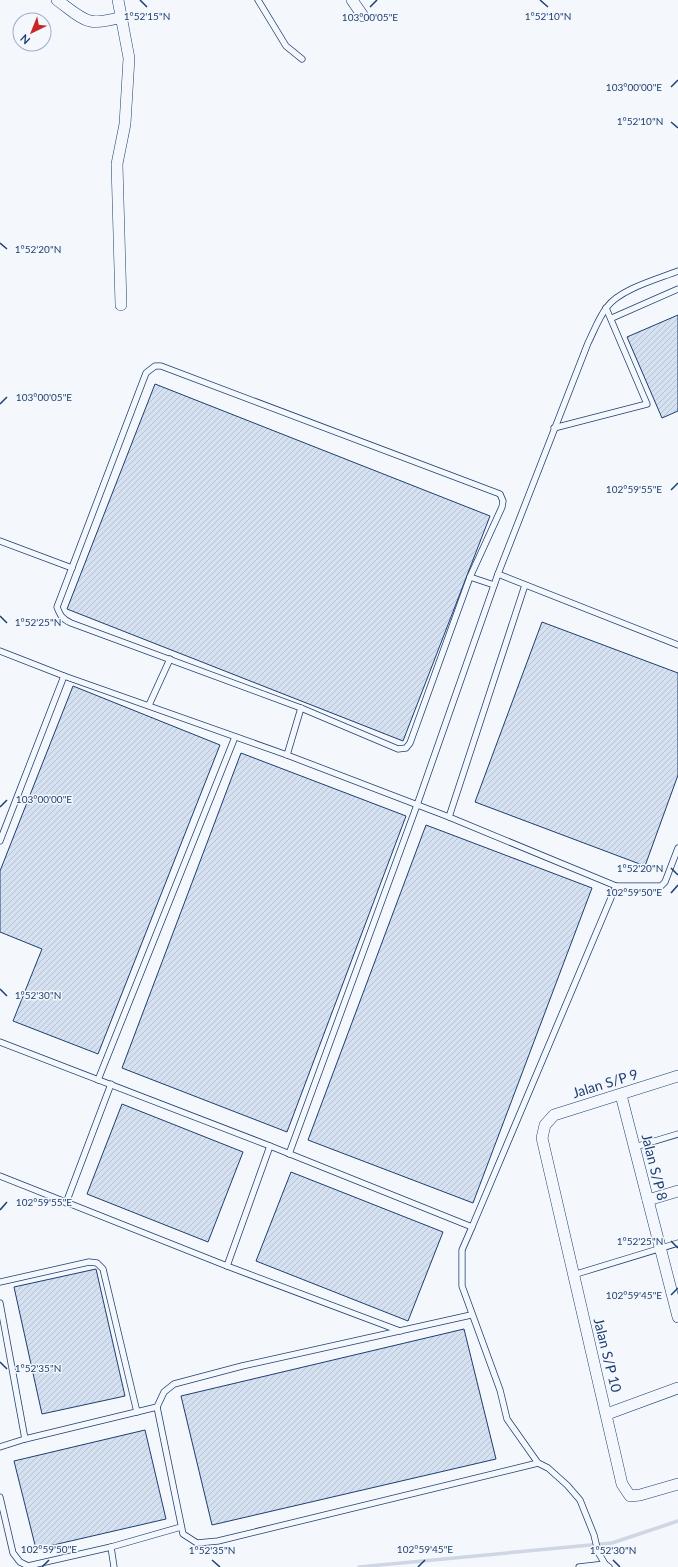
<svg xmlns="http://www.w3.org/2000/svg" width="678" height="1567" font-family="Lato,sans-serif">
<style>
.lines{fill:none;stroke-linecap:round;stroke-linejoin:round}
.stream{stroke:#cfd7e4;stroke-width:3.5}
.building{fill:url(#building-hatch);stroke:#1d3f73}
.lane-casing{stroke:#1d3f73;stroke-width:7}
.street-casing{stroke:#1d3f73;stroke-width:12}
.lane{stroke:#f4f7fb;stroke-width:5.5}
.street{stroke:#f4f7fb;stroke-width:11}
.ticks{fill:none;stroke:#1d3f73;stroke-width:1.5}
.labels{text-anchor:middle;dominant-baseline:central;stroke-width:3;stroke-linejoin:round;paint-order:stroke}
.street-label{font-size:14px;fill:#1d3f73;stroke:#f4f7fb}
.ticks-label{font-size:10px;text-anchor:middle;fill:#1d3f73;stroke:#f4f7fb;stroke-width:3;stroke-linejoin:round;paint-order:stroke}
</style>
<defs>
<pattern id="building-hatch" width="6" height="6" patternUnits="userSpaceOnUse"><rect width="6" height="6" fill="#d5e0f0"/><path d="M-1 1l2-2M0 6l6-6M5 7l2-2" fill="none" stroke="#b6c1d1"/></pattern>
</defs>
<rect width="100%" height="100%" fill="#f4f7fb"/>
<g class="lines">
<!-- stream -->
<polyline class="stream" points="359,1567 612,1543 678,1521"/>
</g>
<!-- building -->
<g class="building">
<polygon points="678,315 678,411 662,418 627,337"/>
<polygon points="155,384 490,516 403,741 67,609"/>
<polygon points="542,622 678,673 678,775 645,866 475,802"/>
<polygon points="73,686 220,745 98,1054 13,1021 42,949 0,932 0,871"/>
<polygon points="241,753 406,816 287,1132 122,1068"/>
<polygon points="426,825 592,888 473,1203 308,1140"/>
<polygon points="122,1104 243,1152 208,1242 87,1194"/>
<polygon points="291,1172 443,1232 408,1321 256,1261"/>
<polygon points="96,1269 125,1396 42,1414 14,1287"/>
<polygon points="464,1329 496,1459 212,1525 181,1396"/>
<polygon points="145,1430 166,1519 36,1549 14,1461"/>
</g>
<g class="lines">
<!-- lane casing -->
<g class="lane-casing">
<g id="lane">
<polyline points="258,0 286,46 302,59"/>
<polyline points="612,318 678,289"/>
<path d="M155,366h6l339,128 3,7 -1,6 -32,70 -60,166 -4,5 -8,1 -97,-41 -230,-85c-9,-4 -11,-8 -14,-16l89,-234z"/>
<polyline points="554,428 647,404 606,308"/>
<polyline points="0,541 72,568"/>
<polyline points="498,574 678,645"/>
<polyline points="470,577 494,585"/>
<polyline points="0,651 64,676 287,755 449,817 616,886 661,886 665,882 678,848"/>
<polyline points="149,705 170,659"/>
<polyline points="287,755 301,708"/>
<polyline points="449,817 525,585"/>
<polyline points="0,841 64,676"/>
<polyline points="0,1042 270,1146 472,1227 462,1250 462,1286 500,1390 507,1419 538,1463 548,1468 567,1485 580,1500 594,1535 598,1552 605,1564 609,1567"/>
<polyline points="98,1080 235,737"/>
<polyline points="635,1147 678,1134"/>
<path d="M289,1154l128,-349 81,-231 90,-231c6,-12 11,-26 19,-36 13,-18 51,-28 71,-36"/>
<polyline points="0,1176 227,1266 270,1146"/>
<polyline points="66,1203 111,1084"/>
<polyline points="472,1227 616,886"/>
<polyline points="227,1266 400,1331"/>
<polyline points="573,1275 678,1243"/>
<polyline points="0,1282 89,1262 97,1263 103,1269 137,1412"/>
<polyline points="0,1303 25,1439"/>
<polyline points="157,1407 183,1534 197,1543 218,1541 538,1463"/>
<polyline points="0,1447 25,1439 157,1407 164,1392 174,1384 242,1366 471,1315"/>
<polyline points="0,1497 13,1553 20,1562 28,1566 111,1547 114,1567"/>
<polyline points="111,1547 181,1527"/>
<polyline points="579,1567 605,1564"/>
</g>
</g>
<!-- street casing -->
<g class="street-casing">
<g id="street">
<path d="M57,0c29,21 29,27 65,17"/>
<polyline points="118,0 129,58 125,124 117,164 121,305"/>
<polyline points="352,0 363,16"/>
<polyline points="678,1076 554,1115 545,1125 542,1138 622,1484 630,1496 640,1495 678,1484"/>
<polyline points="621,1095 678,1317"/>
<polyline points="648,1200 678,1191"/>
<polyline points="607,1414 678,1388"/>
</g>
</g>
<!-- lane -->
<use href="#lane" class="lane"/>
<!-- street -->
<use href="#street" class="street"/>
</g>
<!-- ticks -->
<path class="ticks" d="M140,0l7,7M540,0l8,7M370,7l7,-7M671,87l7,-7M671,122l7,6M0,243l7,6M0,404l7,-7M671,490l7,-7M0,616l7,7M0,807l7,-7M671,868l7,7M671,893l7,-8M0,989l7,7M0,1210l7,-8M671,1241l7,7M671,1295l7,-7M0,1362l7,7M212,1560l8,7M613,1560l7,7M42,1567l7,-7M418,1567l7,-7"/>
<g class="labels">
<!-- street labels -->
<g class="street-label">
<text transform="translate(605 1083) rotate(-17)">Jalan S/P 9</text>
<text transform="translate(655 1167) rotate(76)">Jalan S/P 8</text>
<text transform="translate(608 1355) rotate(76)">Jalan S/P 10</text>
</g>
</g>
<g class="ticks-label">
<text x="147" y="20">1°52'15"N</text>
<text x="548" y="20">1°52'10"N</text>
<text x="370" y="21">103°00'05"E</text>
<text x="634" y="91">103°00'00"E</text>
<text x="640" y="125">1°52'10"N</text>
<text x="38" y="253">1°52'20"N</text>
<text x="44" y="401">103°00'05"E</text>
<text x="634" y="493">102°59'55"E</text>
<text x="38" y="626">1°52'25"N</text>
<text x="44" y="803">103°00'00"E</text>
<text x="640" y="872">1°52'20"N</text>
<text x="634" y="896">102°59'50"E</text>
<text x="38" y="999">1°52'30"N</text>
<text x="44" y="1206">102°59'55"E</text>
<text x="640" y="1245">1°52'25"N</text>
<text x="634" y="1299">102°59'45"E</text>
<text x="38" y="1372">1°52'35"N</text>
<text x="49" y="1553">102°59'50"E</text>
<text x="425" y="1553">102°59'45"E</text>
<text x="212" y="1554">1°52'35"N</text>
<text x="613" y="1554">1°52'30"N</text>
</g>
<!-- north arrow -->
<g transform="translate(32 32) rotate(223)"><circle r="19" fill="#f4f7fb" stroke="#9eadc5"/>
<path d="M0-3L7 15L0 10L-7 15Z" fill="#c62828"/>
<text y="-6" font-size="11" font-weight="bold" text-anchor="middle" fill="#1d3f73">N</text>
</g>
</svg>
